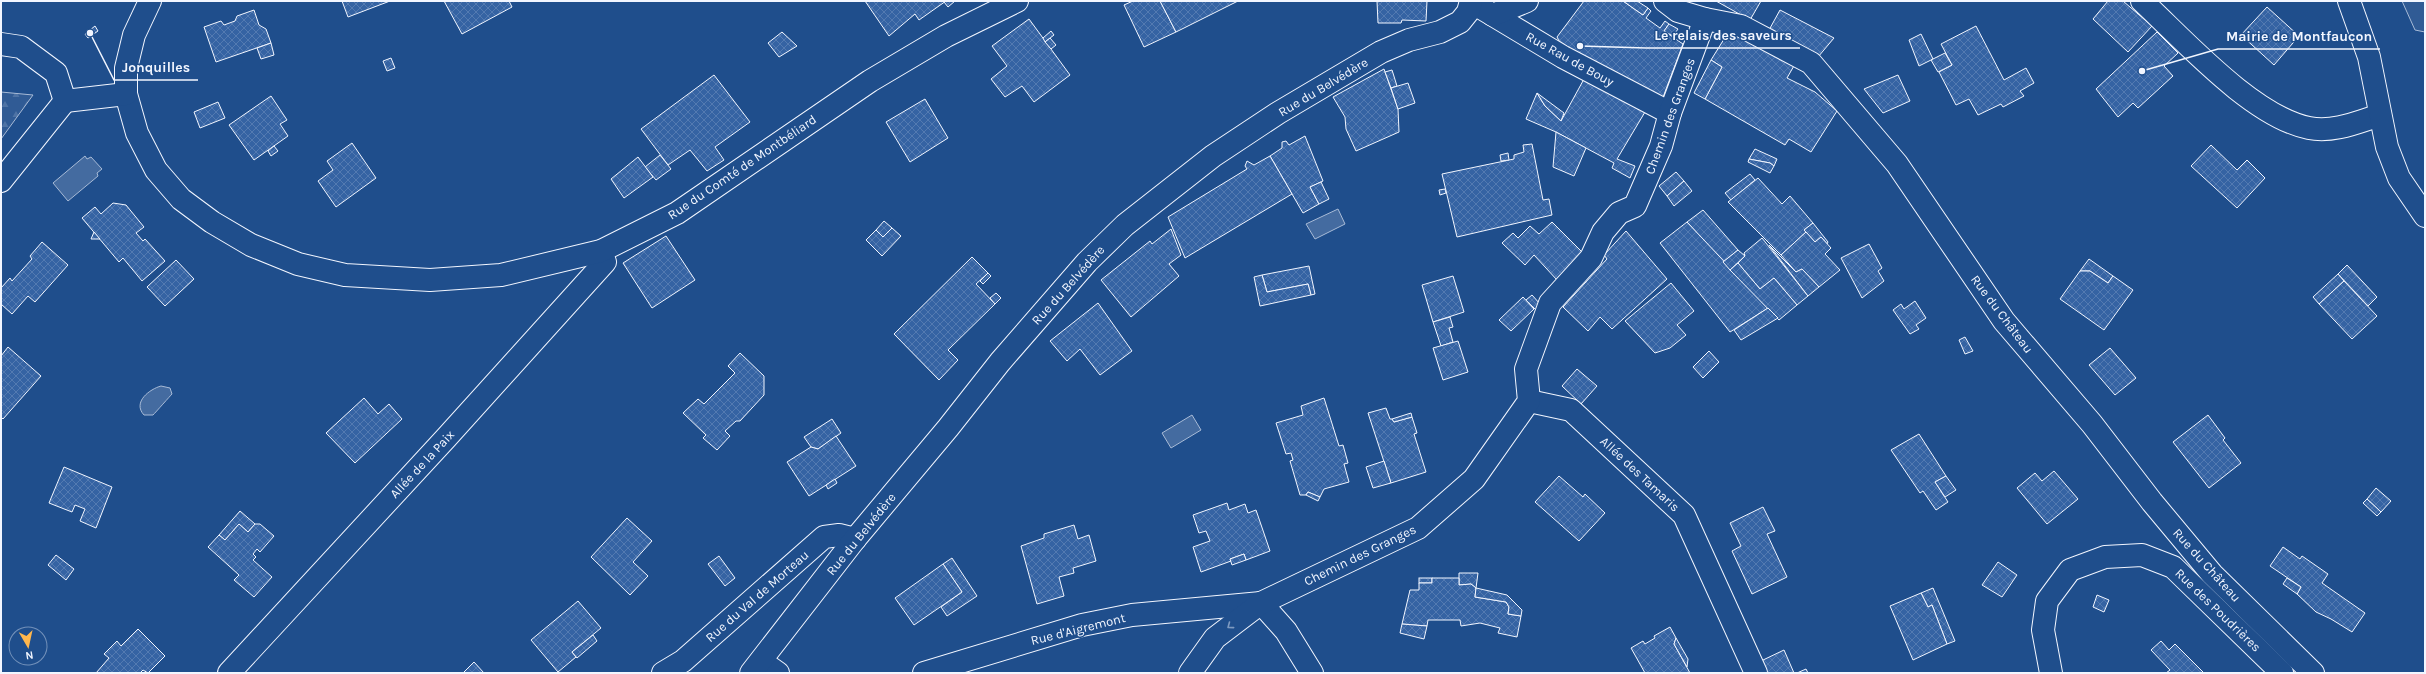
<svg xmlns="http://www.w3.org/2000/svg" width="2426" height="674" font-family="Karla,sans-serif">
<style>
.forest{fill:url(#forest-firs);stroke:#a8bbd7}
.pitch{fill:#305b95;stroke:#a8bbd7}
.water{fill:#446ba0;stroke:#a8bbd7}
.building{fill:url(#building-cross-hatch);stroke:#f2f6ff}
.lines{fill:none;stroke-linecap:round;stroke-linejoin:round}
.street-casing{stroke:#f2f6ff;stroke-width:24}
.secondary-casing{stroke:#f2f6ff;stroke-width:24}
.street{stroke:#1f4e8c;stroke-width:22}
.secondary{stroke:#1f4e8c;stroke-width:22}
.oneway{stroke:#7e9ac0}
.labels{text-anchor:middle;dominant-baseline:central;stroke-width:3;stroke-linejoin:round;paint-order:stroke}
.street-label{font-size:13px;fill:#f2f6ff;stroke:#1f4e8c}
.leader{fill:none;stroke:#f2f6ff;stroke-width:1.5}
.callout-dot{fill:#f2f6ff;stroke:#1f4e8c;stroke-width:1.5}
.callout-label{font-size:14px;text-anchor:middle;font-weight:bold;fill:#f2f6ff;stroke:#1f4e8c;stroke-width:3;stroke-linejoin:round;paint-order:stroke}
</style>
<defs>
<pattern id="forest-firs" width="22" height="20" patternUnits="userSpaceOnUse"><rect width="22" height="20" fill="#305b95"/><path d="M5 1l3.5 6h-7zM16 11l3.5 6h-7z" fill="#4e73a5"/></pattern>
<pattern id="building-cross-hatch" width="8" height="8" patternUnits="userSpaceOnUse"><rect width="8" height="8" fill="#3563a3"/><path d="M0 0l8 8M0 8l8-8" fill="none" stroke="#537ab1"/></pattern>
</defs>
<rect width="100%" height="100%" fill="#1f4e8c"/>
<!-- forest -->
<polygon class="forest" points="1,92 33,95 1,139"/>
<!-- pitch -->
<polygon class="pitch" points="2402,1 2425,1 2425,32 2415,30"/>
<!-- water -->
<g class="water">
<polygon points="85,156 87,159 91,157 102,169 97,173 98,176 68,201 53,183"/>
<polygon points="1338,209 1345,224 1315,239 1306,224"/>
<path d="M161,386l9,2 2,6c-1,1 -17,19 -19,21h-9c-12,-13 6,-26 17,-29z"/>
<polygon points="1192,415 1201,430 1171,448 1162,433"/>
</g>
<!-- building -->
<g class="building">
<polygon points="342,1 390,1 348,17"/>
<polygon points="444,1 509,1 512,7 462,34"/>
<polygon points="865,1 946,1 919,20 915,14 889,36"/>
<polygon points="955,1 948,7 944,2 946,1"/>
<polygon points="1133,1 1160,1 1176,32 1144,47 1124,5"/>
<polygon points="1160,1 1238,1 1176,32"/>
<polygon points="1377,1 1427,1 1426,21 1402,20 1401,23 1378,23"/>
<polygon points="1584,1 1623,1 1643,15 1648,8 1651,11 1646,18 1660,28 1665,21 1669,24 1664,31 1683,44 1662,100 1592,63 1559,41 1557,37"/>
<polygon points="1623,1 1637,1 1648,8 1643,15"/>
<polygon points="1716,1 1761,1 1750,20"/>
<polygon points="2108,1 2123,1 2152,26 2128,52 2093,19"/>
<polygon points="2267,7 2299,36 2274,65 2241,35"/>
<polygon points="254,10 259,25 266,29 271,43 216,62 204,27 221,21 224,25 235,21 237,16"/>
<polygon points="1780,10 1834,38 1818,57 1769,30"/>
<polygon points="1029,19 1070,75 1034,102 1022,86 1005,97 991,79 1007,66 992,46"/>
<polygon points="1669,24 1678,29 1673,36 1664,31"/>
<polygon points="95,26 98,31 88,38 85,34"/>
<polygon points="1976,26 2004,80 2026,68 2034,83 2020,91 2024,96 2003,107 2001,104 1978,115 1969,99 1956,105 1939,72 1952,65 1941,44"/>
<polygon points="1051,31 1054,35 1045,42 1043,38"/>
<polygon points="1729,31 1795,64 1787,78 1815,92 1837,111 1811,152 1789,139 1785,145 1705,99 1722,67 1711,60"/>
<polygon points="782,32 797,46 779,57 768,43"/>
<polygon points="2157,32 2178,53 2164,66 2173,76 2138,108 2133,103 2118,117 2096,89"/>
<polygon points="1921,34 1933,59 1919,66 1909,40"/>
<polygon points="1050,38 1056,45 1051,49 1045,42"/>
<polygon points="271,43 274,55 261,59 257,48"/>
<polygon points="1945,53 1952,65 1938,72 1931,60"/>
<polygon points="391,58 395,68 387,71 383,61"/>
<polygon points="1711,60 1722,67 1705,99 1694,93"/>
<polygon points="1384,69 1398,109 1399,132 1356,151 1346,129 1345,117 1333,97"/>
<polygon points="1392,70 1397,86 1391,88 1385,72"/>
<polygon points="714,75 750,122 715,147 724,160 707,171 690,150 668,165 641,129"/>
<polygon points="1898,75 1910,101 1883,113 1864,89"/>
<polygon points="1584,79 1645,112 1617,159 1635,166 1630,178 1612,168 1614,163 1556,132 1526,119 1537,93 1545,106 1561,121"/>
<polygon points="1408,83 1415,103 1398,109 1391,88"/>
<polygon points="1537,93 1564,113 1561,121 1545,106"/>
<polygon points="271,96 287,120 280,124 288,136 254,160 229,125"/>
<polygon points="925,99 948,138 910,162 886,122"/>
<polygon points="218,102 225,118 200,128 194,112"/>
<polygon points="1556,132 1586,148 1574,176 1553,167"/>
<polygon points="1305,136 1323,181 1310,187 1319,204 1303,213 1270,156 1282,148 1282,142 1286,141 1289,145"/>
<polygon points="352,143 376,178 336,207 318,181 333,170 327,161"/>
<polygon points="1532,144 1543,200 1549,199 1552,215 1457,237 1442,174 1514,159 1514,155 1524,152 1523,145"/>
<polygon points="2211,145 2237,170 2247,160 2265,178 2237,208 2191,166"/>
<polygon points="274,146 278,151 271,156 268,151"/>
<polygon points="1755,149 1777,159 1774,166 1770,163 1749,159"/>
<polygon points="1508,153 1509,160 1501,161 1500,155"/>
<polygon points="660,155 671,169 656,180 645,167"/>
<polygon points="1270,156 1292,194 1185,258 1168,217 1247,169 1245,166 1247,161 1254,165"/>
<polygon points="638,157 653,177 624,198 611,179"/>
<polygon points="1749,159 1770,163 1774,166 1770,173 1748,162"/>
<polygon points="1676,172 1684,181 1667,196 1659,186"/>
<polygon points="1750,174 1755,180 1731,200 1725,193"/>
<polygon points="1758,178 1782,204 1790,196 1813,223 1804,230 1806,232 1781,255 1728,202"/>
<polygon points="1684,181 1692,191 1674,206 1667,196"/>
<polygon points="1321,182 1329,199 1319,204 1310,187"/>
<polygon points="1445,189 1446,193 1440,195 1439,190"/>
<polygon points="113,203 126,205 144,227 136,233 143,241 145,239 165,261 142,281 123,258 119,262 82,218 95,207 101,214"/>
<polygon points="1703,210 1738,250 1723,262 1687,222"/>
<polygon points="884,221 892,228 883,237 876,230"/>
<polygon points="1552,222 1582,252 1557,280 1534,255 1525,265 1502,243 1513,233 1518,238 1530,226 1539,234"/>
<polygon points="1687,222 1768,308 1730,332 1660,243"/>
<polygon points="1813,223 1828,242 1827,244 1821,237 1815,242 1804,230"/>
<polygon points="892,228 901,236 882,256 866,240 876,230 883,237"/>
<polygon points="1171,229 1181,255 1169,264 1179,276 1131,317 1101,280 1150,241 1152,244"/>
<polygon points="1626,231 1667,279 1612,329 1600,317 1588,331 1563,307 1607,259 1604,255"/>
<polygon points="94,232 100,239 91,239"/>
<polygon points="1806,232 1815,242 1821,237 1831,248 1825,254 1840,270 1819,287 1802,269 1796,272 1781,255"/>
<polygon points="666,236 695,280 652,308 623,263"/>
<polygon points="1762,238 1808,296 1797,305 1774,278 1760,289 1738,263 1745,256 1744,253"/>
<polygon points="42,242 68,265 35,302 28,296 12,314 1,304 1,288 10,278 12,281 32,259 30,256"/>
<polygon points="1869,244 1882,268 1878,271 1884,281 1862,298 1841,258"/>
<polygon points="1769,245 1796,272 1802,269 1819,287 1808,296"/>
<polygon points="1738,250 1745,256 1730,270 1723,262"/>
<polygon points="972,257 988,273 976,284 995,304 948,350 958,360 939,380 894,334"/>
<polygon points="2089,259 2113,276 2108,283 2090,271 2080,271"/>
<polygon points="176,260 194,279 165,306 147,287"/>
<polygon points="1738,263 1760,289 1774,278 1797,305 1779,320 1730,270"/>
<polygon points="2347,265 2377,297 2368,306 2338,274"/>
<polygon points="1309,266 1315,294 1311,295 1308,284 1267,292 1262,275"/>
<polygon points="2080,271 2090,271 2108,283 2113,276 2133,290 2104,330 2060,299"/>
<polygon points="988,273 991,276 983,284 980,281"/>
<polygon points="2338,274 2344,281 2319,304 2313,297"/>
<polygon points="1262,275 1267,292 1308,284 1311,295 1260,306 1254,277"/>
<polygon points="1453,276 1464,312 1433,322 1422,285"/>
<polygon points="2344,281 2377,316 2352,339 2319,304"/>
<polygon points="1671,283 1694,311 1677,325 1686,335 1670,348 1655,353 1625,321"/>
<polygon points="996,293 1001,298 995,304 990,298"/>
<polygon points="1532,295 1540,304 1536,310 1526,300"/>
<polygon points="1523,297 1534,309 1511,331 1499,320"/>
<polygon points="1915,301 1926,318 1916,325 1919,329 1910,334 1893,310 1901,304 1904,309"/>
<polygon points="1098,303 1132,351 1100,375 1080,349 1067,361 1050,341"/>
<polygon points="1768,308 1778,318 1741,340 1734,330"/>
<polygon points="1450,317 1453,327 1449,328 1453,342 1441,346 1433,322"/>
<polygon points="1965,337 1973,351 1965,354 1959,340"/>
<polygon points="1458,341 1468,372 1443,380 1433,348"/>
<polygon points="8,347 41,376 3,419 1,417 1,356"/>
<polygon points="2110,348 2136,378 2115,395 2089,365"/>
<polygon points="1709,351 1719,362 1703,378 1693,367"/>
<polygon points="740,353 764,376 764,395 740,421 736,421 725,431 730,436 717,450 703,438 706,435 683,413 698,399 704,404 735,373 728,366"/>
<polygon points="1577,369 1597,386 1581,404 1562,386"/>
<polygon points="364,398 378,414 389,404 402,419 355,463 326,433"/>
<polygon points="1324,398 1339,446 1343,445 1348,463 1344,464 1349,482 1324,489 1320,497 1308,492 1306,495 1300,495 1290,461 1293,460 1291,453 1286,454 1276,423 1303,415 1301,406"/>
<polygon points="1386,408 1390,419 1392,419 1394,422 1412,417 1417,433 1414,434 1426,472 1391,483 1368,413"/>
<polygon points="1411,413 1412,417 1394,422 1392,419"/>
<polygon points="2208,415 2225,438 2223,440 2241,463 2209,488 2173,442"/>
<polygon points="832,419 841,433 818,449 811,447 804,437"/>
<polygon points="1919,434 1946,476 1935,482 1948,502 1936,510 1923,491 1920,493 1891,450"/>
<polygon points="836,436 856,466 809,496 787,462 811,447 818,449"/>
<polygon points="1384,461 1391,483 1373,488 1366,467"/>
<polygon points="64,467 112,487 96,528 80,521 85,509 75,505 72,512 49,503"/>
<polygon points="2054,471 2078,499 2047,524 2017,488 2035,473 2042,481"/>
<polygon points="1559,476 1583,497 1585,494 1605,513 1579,541 1535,502"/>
<polygon points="1946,476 1956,490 1945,497 1935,482"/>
<polygon points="835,479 837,483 828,489 826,485"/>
<polygon points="2376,488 2391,501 2381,512 2367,499"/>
<polygon points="1308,492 1320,497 1318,501 1306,495"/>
<polygon points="2367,499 2381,512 2377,516 2363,503"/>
<polygon points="1227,503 1229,510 1245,504 1248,513 1256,510 1270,551 1246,560 1244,554 1230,559 1231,561 1201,572 1193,547 1210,541 1206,531 1199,533 1193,515"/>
<polygon points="1763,507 1775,531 1767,534 1787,577 1752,594 1732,551 1741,546 1730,523"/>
<polygon points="240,511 255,524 248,532 239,524 225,540 219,535"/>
<polygon points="627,518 652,541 633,562 648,576 630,595 591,557"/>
<polygon points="239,524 248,532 255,524 260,524 274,536 260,552 257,549 253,554 256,557 253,560 272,577 254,597 234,580 239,575 208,547 219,535 225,540"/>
<polygon points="1074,525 1078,539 1089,535 1096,561 1073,568 1074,573 1059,577 1064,596 1037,604 1021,546 1044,538 1044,534"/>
<polygon points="2283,547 2300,559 2302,556 2328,574 2322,583 2365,613 2352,632 2331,619 2316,612 2297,594 2301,587 2270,566"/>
<polygon points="1244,554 1246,560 1232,565 1230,559"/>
<polygon points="56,555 74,569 66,580 48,565"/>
<polygon points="719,556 735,578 725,586 708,564"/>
<polygon points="952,558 977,596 947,616 941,607 962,592 943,564"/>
<polygon points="1998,562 2017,575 2002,597 1982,585"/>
<polygon points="943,564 962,592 914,625 895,598"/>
<polygon points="1459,573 1478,573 1476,588 1471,584 1459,585"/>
<rect x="1419" y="578" width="13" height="5"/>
<polygon points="1432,578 1459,578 1459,585 1471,584 1476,588 1475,597 1506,602 1509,607 1508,614 1521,616 1517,637 1498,633 1500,628 1480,623 1461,626 1460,620 1428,620 1427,626 1402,624 1410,590 1419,590 1419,583 1432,583"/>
<polygon points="2287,578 2301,587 2297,594 2283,584"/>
<polygon points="1476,588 1507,595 1522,610 1521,616 1508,614 1509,607 1506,602 1475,597"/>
<polygon points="1933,588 1955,641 1947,644 1932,605 1928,607 1921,593"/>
<polygon points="1921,593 1928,607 1932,605 1947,644 1913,660 1890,606"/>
<polygon points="2097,595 2109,600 2104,612 2093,607"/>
<polygon points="578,601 601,628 572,652 576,657 558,672 531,640"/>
<polygon points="1402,624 1427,626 1424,639 1400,633"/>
<polygon points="1670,627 1676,638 1674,644 1690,673 1645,673 1631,648 1643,641 1645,644 1655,638 1654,636"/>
<polygon points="138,629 165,656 148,673 143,670 140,673 96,673 109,658 104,654 117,641 121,646"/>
<polygon points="593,635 597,641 577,658 572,652"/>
<polygon points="1676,638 1688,659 1687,667 1674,644"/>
<polygon points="2161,641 2169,650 2175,644 2204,673 2166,673 2170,670 2151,650"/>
<polygon points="1784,650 1794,673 1766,673 1761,661"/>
<polygon points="474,662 484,673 463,673"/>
<polygon points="1806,669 1808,673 1797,673"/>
</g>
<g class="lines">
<!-- street casing -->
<g class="street-casing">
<g id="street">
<path d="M2142,1c43,40 111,116 167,127 24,5 49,-6 71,-13"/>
<polyline points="1493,15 1563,57 1670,113"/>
<polyline points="1,181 65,101"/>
<polyline points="1529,401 1571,410 1684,515 1756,673"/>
<polyline points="1261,603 1286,631 1312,673"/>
<polyline points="761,661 778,673"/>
<polyline points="229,673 446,438 605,262 601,251"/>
<polyline points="663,673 683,661 824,537 839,535 855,539"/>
<polyline points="924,673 1082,625 1132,615 1261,603"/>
<polyline points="1190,673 1215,638 1261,603 1418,528 1474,479 1529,401 1526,369 1550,303 1591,258 1603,232 1619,213 1635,206 1661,146 1670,113 1705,19"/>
<polyline points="2051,673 2043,630 2047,601 2070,570 2105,557 2142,555 2173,567 2282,673"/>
</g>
</g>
<!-- secondary casing -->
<g class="secondary-casing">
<g id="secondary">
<polyline points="150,1 134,35 126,68 126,94 137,133 156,170 181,199 212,222 251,245 298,264 345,275 430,280 501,275 601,251 677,213 870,81 946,36 1017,1"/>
<polyline points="1665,1 1678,11 1705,19 1741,26 1811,63 1897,164 2004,321 2092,424 2152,502 2212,574 2313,673"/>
<polyline points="2349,1 2369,57 2387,147 2399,178 2425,216"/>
<polyline points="1471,2 1493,15 1527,1"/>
<polyline points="1,44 21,47 56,73 65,101 126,94"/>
<polyline points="751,673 855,539 948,428 1000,362 1087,262 1125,225 1213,156 1278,113 1381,52 1409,40 1440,32 1460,22 1468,12 1471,1"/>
</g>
</g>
<!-- street -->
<use href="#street" class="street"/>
<!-- secondary -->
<use href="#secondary" class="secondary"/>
</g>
<!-- one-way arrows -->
<defs><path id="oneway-chevron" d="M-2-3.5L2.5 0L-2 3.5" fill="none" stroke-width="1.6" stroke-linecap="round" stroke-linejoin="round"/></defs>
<use class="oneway" href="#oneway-chevron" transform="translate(1230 626) rotate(143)"/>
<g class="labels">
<!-- street labels -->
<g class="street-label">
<text transform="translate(1570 59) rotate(29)">Rue Rau de Bouy</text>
<text transform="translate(1323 87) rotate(-31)">Rue du Belvédère</text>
<text transform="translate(1670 116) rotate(-70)">Chemin des Granges</text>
<text transform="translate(742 167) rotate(-34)">Rue du Comté de Montbéliard</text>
<text transform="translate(1068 285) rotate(-48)">Rue du Belvédère</text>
<text transform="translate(2002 314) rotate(53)">Rue du Château</text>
<text transform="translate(422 464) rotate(-47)">Allée de la Paix</text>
<text transform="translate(1640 474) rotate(43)">Allée des Tamaris</text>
<text transform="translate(861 534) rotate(-51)">Rue du Belvédère</text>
<text transform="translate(1360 555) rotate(-26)">Chemin des Granges</text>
<text transform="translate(2207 565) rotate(48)">Rue du Château</text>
<text transform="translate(757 596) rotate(-41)">Rue du Val de Morteau</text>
<text transform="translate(2218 610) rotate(44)">Rue des Poudrières</text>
<text transform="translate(1078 629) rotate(-14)">Rue d'Aigremont</text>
</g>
</g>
<!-- callouts -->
<path class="leader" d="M1580 46L1646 48H1800M2142 71L2218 49H2380M90 33L114 80H198"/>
<g class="callout-dot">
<circle cx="1580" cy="46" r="4"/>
<circle cx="2142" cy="71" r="4"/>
<circle cx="90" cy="33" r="4"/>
</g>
<g class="callout-label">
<text x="1723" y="40">Le relais des saveurs</text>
<text x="2299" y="41">Mairie de Montfaucon</text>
<text x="156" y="72">Jonquilles</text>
</g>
<!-- border -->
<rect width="2426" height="674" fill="none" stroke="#f2f6ff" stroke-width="4"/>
<!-- north arrow -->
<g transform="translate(28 646) rotate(171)"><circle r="19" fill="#1f4e8c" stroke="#7391ba"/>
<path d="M0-3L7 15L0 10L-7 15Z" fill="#ffb74d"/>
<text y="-6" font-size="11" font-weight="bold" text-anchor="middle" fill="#f2f6ff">N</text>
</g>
</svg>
